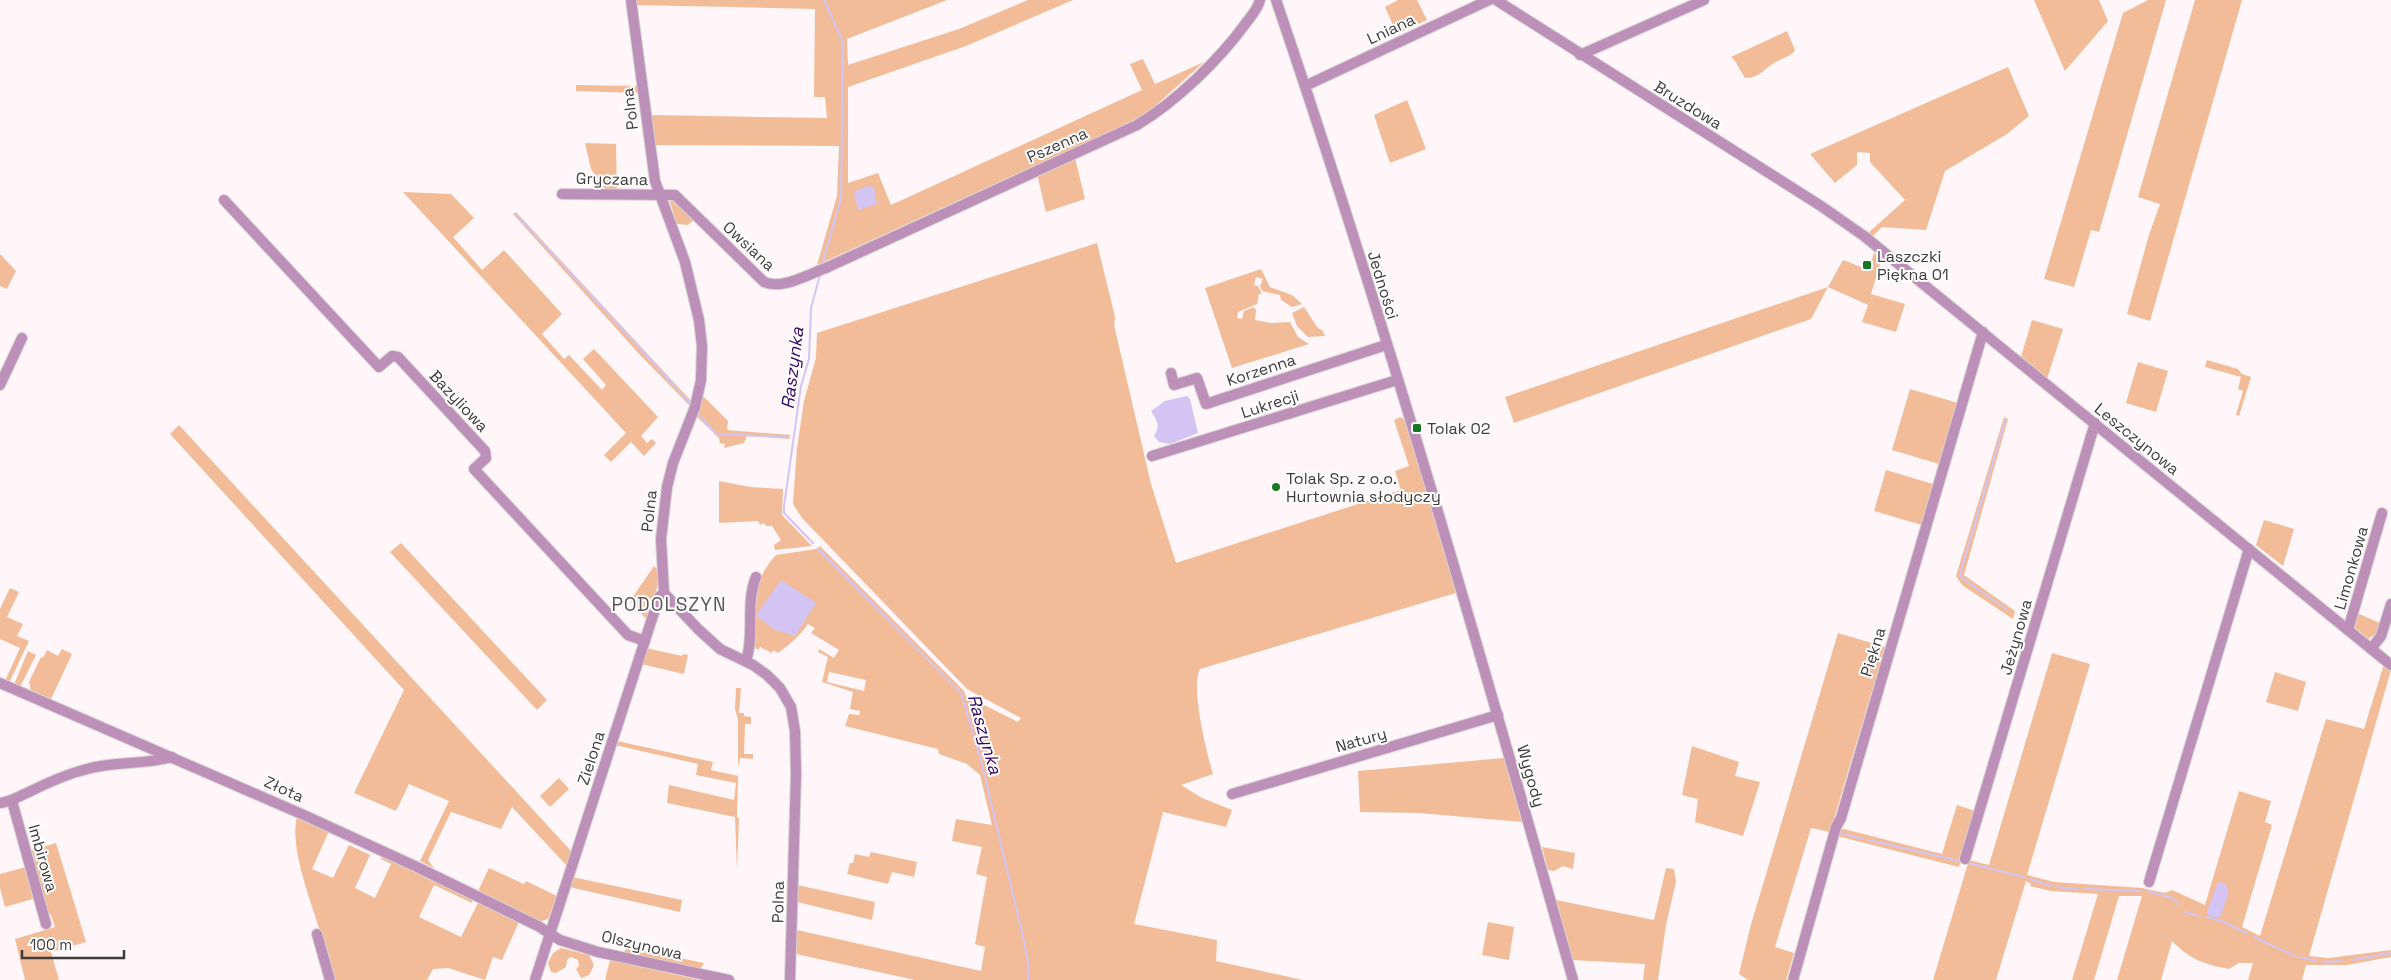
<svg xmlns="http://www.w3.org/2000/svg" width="2391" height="980" font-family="'Space Grotesk',sans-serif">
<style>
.green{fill:#f1bc97;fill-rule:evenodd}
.water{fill:#d4c4f4}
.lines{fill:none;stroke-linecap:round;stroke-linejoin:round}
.stream{stroke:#d4c4f4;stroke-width:2}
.minor-casing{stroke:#d8d1d2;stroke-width:12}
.minor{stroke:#bd90b9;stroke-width:10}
.poi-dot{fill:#187625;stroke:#fff;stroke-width:2}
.labels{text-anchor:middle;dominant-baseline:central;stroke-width:4;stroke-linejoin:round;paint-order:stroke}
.street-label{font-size:16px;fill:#3f3b3c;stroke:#fff}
.poi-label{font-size:16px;fill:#3f3b3c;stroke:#fff;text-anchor:start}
.water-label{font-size:18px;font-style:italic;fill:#370663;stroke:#fff}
.quarter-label{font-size:19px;letter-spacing:1px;fill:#5d5557;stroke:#fff}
</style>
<rect width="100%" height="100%" fill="#fef6f8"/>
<!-- green -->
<g class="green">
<polygon points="635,0 947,0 847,39 848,65 959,29 1028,0 1073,0 966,46 848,87 848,183 878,173 891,205 1142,90 1130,64 1143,59 1155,84 1204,62 1144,116 817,265 837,196 839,146 653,145 649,115 827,118 825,97 814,97 815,9 635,5"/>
<polygon points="1398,0 1417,0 1427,20 1397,34 1385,7"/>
<polygon points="2034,0 2099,0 2108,21 2065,71"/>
<polygon points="2148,0 2166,0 2099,232 2091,230 2074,287 2044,279 2123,13"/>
<polygon points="2195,0 2242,0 2150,321 2127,314 2149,235 2160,204 2138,197"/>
<path d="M1787,31l8,19 -2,3c-7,5 -16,7 -22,12 -10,7 -13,13 -26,13l-10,-17 -4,-4z"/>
<polygon points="2008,67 2029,116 2007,134 1945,171 1926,230 1882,227 1873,236 1867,234 1905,200 1870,162 1870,153 1857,152 1857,165 1835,183 1810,154"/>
<polygon points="576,85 637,86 638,93 576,91"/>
<polygon points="1407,100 1426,149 1390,163 1374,115"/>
<polygon points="585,143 616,144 617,193 608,193 591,169"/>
<polygon points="1075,158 1085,199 1046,212 1037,174"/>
<polygon points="403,192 451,194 474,218 453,237 482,270 504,250 562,314 542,334 564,359 569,355 602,390 606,385 583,359 594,349 658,417 641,436 647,443 652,439 656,443 644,456 631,442 611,462 604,455 626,433"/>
<polygon points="669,199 676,199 695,219 688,225 677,224"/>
<polygon points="516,212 692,402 691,407 640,355 513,214"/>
<path d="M1097,243l18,74 -1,8 37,159 25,79 225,-73 -6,-19 14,-5 -15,-46 6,-3 6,3 50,173 -256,76c-10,17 7,85 13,105l-32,11 21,13 30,12 -6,17 -63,-15 -29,112 83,16 -1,21 87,19h-388l-119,-26 1,-24 184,41 4,-24 -10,-3 12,-67 -11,-3 6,-27 -30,-6 4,-22 36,6 -12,-50 -13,-11 -28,-10 -1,-5 -93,-23 4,-12 10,1 1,-4 -10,-2 3,-17 -31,-10 6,-25 -10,-5 1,-3 15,9 5,-8 -28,-17 4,-5 -7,-4c-9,13 -18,20 -30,29l-5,-3 -1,3 -12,-6 -2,3 -3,-2c-2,-36 -5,-65 21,-93l40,-6 4,-3 144,145 2,5 52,26 3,-4 -54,-29 -165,-171 -9,-14 4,-56 7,-47 12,-43 1,-25zM829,672l37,8 -2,11 -37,-9z"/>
<polygon points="1874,253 1885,262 1880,264 1871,294 1905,304 1896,332 1862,322 1868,305 1828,287 1811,319 1514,423 1505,397 1828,287 1843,260 1869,270"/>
<polygon points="0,254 16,271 7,289 0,286"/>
<polygon points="1261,269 1270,287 1292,295 1302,304 1292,307 1281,300 1280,295 1262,291 1260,286 1263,279 1256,277 1254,285 1258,286 1262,294 1259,294 1257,304 1238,312 1237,318 1242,319 1244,311 1254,307 1256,310 1255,320 1271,323 1290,322 1298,337 1309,344 1232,368 1205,288"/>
<polygon points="1304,307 1317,327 1323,331 1325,336 1308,337 1297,326 1292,313"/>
<polygon points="2032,320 2063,329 2047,379 2021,357"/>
<polygon points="2207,360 2238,369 2242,374 2251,377 2239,416 2236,415 2243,391 2238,389 2241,377 2205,367"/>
<polygon points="2138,362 2168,371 2156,412 2126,403"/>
<polygon points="1910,389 1958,403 1939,464 1892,450"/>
<polygon points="701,394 728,421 727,430 790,435 789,439 747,436 744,443 724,448 725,444 720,443 719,438 695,415"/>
<polygon points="2004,417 2008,419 1964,575 2015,611 2013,619 1962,585 1956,576"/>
<polygon points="179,425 571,851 567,866 512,807 501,829 451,812 428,860 434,868 420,861 449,801 409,784 396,811 354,793 404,690 170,434"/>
<polygon points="1886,470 1933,484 1922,525 1874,511"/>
<polygon points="719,481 750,487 783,489 782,515 812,546 775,550 774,545 781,540 772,526 766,526 764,523 760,525 758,521 719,523"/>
<polygon points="2264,520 2294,529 2283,566 2256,545"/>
<polygon points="401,543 547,700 537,710 390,552"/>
<polygon points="654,566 658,570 659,581 647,620 630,601"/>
<polygon points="10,588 19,592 7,617 23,624 17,636 29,641 9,683 5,681 20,648 0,639 0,609"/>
<polygon points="2357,613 2382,624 2379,632 2368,639 2353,626"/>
<polygon points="1838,633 1885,647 1830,832 1811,828 1775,947 1794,953 1786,980 1748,980 1739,974 1750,928"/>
<polygon points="646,648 682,656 683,654 688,655 684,674 641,664 645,659"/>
<polygon points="62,649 72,654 51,699 31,690 29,682 41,657 43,658 47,650 58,656"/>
<polygon points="28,651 36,655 20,687 15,685 15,682"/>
<path d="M2052,653l38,11 -63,211 27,7 88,6 23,5 7,-3 33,15 34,-114 32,10 -6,21 7,3 -30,102 18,9 66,-217 38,10 20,-65 7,6 -82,286 20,2 62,-8v7l-44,8h-41l-4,15h-54l5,-17h-14l-10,6c-25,-5 -38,-9 -57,-28l-11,39h-44l25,-84h-23l-25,84h-22l26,-86 -47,-3 -21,-5 1,-2 -5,-3 -30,99h-63l36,-120 20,5z"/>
<polygon points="2275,672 2306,682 2298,711 2266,702"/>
<polygon points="736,688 741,688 739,713 744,713 744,716 751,717 751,724 745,724 744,754 753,754 753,759 740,758 738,767 738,719 735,709"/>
<polygon points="617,741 713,762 711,770 738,776 737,817 739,818 737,870 735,817 667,803 669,785 734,800 736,783 696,775 698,764 615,745"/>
<polygon points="1692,746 1739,762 1735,776 1760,782 1743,836 1695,822 1698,799 1682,795"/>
<polygon points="1504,758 1522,822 1419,813 1360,812 1358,771"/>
<polygon points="559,778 569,789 550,807 540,796"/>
<polygon points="1957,805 1975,811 1959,867 1837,836 1840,828 1942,854"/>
<path d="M297,817l33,12 -18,40 21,9 16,-33 21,10 -15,33 20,10 16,-34 -10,-5 2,-4 89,43v5l-38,-18 -15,32 42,20 18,-36 40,21 -17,38 -9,-3 -8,23 -37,-12 -15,1 -6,11h-94c-5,-16 -8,-33 -13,-49 -9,-29 -31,-85 -23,-114z"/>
<polygon points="56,843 86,942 51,952 59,980 25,980 15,939 55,927 51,915 48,913 30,851"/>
<polygon points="1542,847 1575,853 1573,869 1563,866 1554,871 1548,870"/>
<polygon points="871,852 917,862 914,877 892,872 888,884 847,874 850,863 853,863 855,854 869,857"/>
<polygon points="26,867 36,898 5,907 0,888 0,874"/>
<polygon points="489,868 524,884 526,881 557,896 548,919 539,922 479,893 479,889"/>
<polygon points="1666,868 1674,869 1676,882 1666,925 1658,980 1643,980 1645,964 1573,960 1556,900 1654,920"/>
<polygon points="572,877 682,900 680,912 569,887"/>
<polygon points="797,885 875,902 872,920 797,902"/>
<polygon points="1488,922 1514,927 1509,960 1482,955"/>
<polygon points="626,947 704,963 700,970 624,954"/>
<polygon points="561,948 589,955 594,965 589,975 581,978 576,969 579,966 578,960 571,957 567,960 566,967 556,973 551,972 548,963 553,953"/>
<polygon points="610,960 700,980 605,980"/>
</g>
<!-- water -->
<g class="water">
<polygon points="868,186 874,187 877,204 858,210 854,194 857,190"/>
<path d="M1187,396l3,3 8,34 -28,11 -11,-2 -5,-6c7,-11 3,-15 -3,-25l14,-10z"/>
<polygon points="781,580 816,603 795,636 773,629 757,616 758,612"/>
<polygon points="2221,882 2226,884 2228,894 2221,915 2217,918 2208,915 2207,912 2217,884"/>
</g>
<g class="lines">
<!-- stream -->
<g class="stream">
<polyline points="516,214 691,404"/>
<polyline points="822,265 841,198 843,42 824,0"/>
<polyline points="698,414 716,434 787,437"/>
<polyline points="2005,421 1960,574 1962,578 2006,609"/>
<polyline points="813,543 784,513 784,506 801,386 809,359 811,308 820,275"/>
<polyline points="818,549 961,693 980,756 1024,941 1029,967 1028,980"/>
<polyline points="1840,833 1863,839"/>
<polyline points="1869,840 1959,861"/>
<polyline points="1968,863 2024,877"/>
<polyline points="2030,879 2051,886"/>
<polyline points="2056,887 2078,889"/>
<polyline points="2084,889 2140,891"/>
<polyline points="2148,891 2172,898 2179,905"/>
<polyline points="2185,912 2198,916"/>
<polyline points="2207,917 2221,921 2247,933"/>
<polyline points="2254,937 2295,956"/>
<polyline points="2299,957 2316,961"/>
<polyline points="2352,960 2391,953"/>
<polyline points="2322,962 2342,961"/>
</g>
<!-- minor casing -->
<g class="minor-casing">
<g id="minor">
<polyline points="631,0 655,181 685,262 699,320 702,346 701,380 695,407 673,463 667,487 661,539 664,593 698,629 720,649 753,665 767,675 780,688 791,707 795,731 796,774 790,980"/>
<path d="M1276,0c110,323 204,652 297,980"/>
<polyline points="1496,0 1821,206 1864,236 2391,665"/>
<polyline points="1580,55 1704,0"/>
<polyline points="1305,86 1489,0"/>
<path d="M562,194l113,1 89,87c19,8 45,-8 64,-15l309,-142c40,-24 82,-65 109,-102 5,-7 12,-14 14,-23"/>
<polyline points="224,200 379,367 392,356 398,357 485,451 486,458 474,469 628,635 645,641"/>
<polyline points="1171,373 1174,385 1197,378 1206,404 1386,345"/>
<polyline points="0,385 22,338"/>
<polyline points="1152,456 1397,380"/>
<polyline points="2348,630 2382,513"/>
<polyline points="2371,649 2381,636 2391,604"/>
<path d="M746,661c9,-27 -1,-58 10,-84"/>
<polyline points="0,683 306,816 417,867 538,926 560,940 598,952 729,980"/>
<polyline points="1232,794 1498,715"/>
<polyline points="12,801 46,924"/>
<path d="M0,803c11,-1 19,-7 29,-11 18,-9 38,-18 58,-23 28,-8 57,-4 85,-12"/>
<polyline points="1965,859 2095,423"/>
<polyline points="2149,882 2249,549"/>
<polyline points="317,934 330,980"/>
<polyline points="535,980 659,597 664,593"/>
<polyline points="1793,980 1836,827 1841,818 1983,332"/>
</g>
</g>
<!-- minor -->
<use href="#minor" class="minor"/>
</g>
<!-- markers -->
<g class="poi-dot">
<rect x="1862" y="260" width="10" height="10" rx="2.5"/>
<rect x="1412" y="423" width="10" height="10" rx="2.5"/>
<circle cx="1276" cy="487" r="5"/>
</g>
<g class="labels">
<!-- street labels -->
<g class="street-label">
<text transform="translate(1391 29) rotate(-25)">Lniana</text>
<text transform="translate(1688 105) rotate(32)">Bruzdowa</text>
<text transform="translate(630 109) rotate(-97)">Polna</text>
<text transform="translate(1057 145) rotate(-24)">Pszenna</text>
<text transform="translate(612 179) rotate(1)">Gryczana</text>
<text transform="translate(749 246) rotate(43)">Owsiana</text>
<text transform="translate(1383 285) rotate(73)">Jedności</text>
<text transform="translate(1261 370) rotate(-18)">Korzenna</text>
<text transform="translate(459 401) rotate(47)">Bazyliowa</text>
<text transform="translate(1270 404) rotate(-18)">Lukrecji</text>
<text transform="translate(2137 439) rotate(39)">Leszczynowa</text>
<text transform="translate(649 511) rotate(-84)">Polna</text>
<text transform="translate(2351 568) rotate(-74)">Limonkowa</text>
<text transform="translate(2016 637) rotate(-74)">Jeżynowa</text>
<text transform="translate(1873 652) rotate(-73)">Piękna</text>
<text transform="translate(1361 740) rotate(-16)">Natury</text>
<text transform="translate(591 758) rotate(-72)">Zielona</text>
<text transform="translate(1531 776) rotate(74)">Wygody</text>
<text transform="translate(284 789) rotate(24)">Złota</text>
<text transform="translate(43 858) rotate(74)">Imbirowa</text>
<text transform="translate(778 902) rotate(-89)">Polna</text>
<text transform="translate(642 945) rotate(13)">Olszynowa</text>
</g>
<!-- poi labels -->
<g class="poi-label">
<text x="1877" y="256">Laszczki<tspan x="1877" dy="18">Piękna 01</tspan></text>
<text x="1427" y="428">Tolak 02</text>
<text x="1286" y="478">Tolak Sp. z o.o.<tspan x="1286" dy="18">Hurtownia słodyczy</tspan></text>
</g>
<!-- water labels -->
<g class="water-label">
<text transform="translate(792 368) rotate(-83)">Raszynka</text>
<text transform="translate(985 734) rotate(74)">Raszynka</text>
</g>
<!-- quarter labels -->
<g class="quarter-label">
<text x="669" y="604">PODOLSZYN</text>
</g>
</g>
<!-- scale -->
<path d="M22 950v8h102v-8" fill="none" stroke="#3f3b3c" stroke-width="2.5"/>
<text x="30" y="950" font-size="15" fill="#3f3b3c" stroke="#ffffff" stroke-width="4" paint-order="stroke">100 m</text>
</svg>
